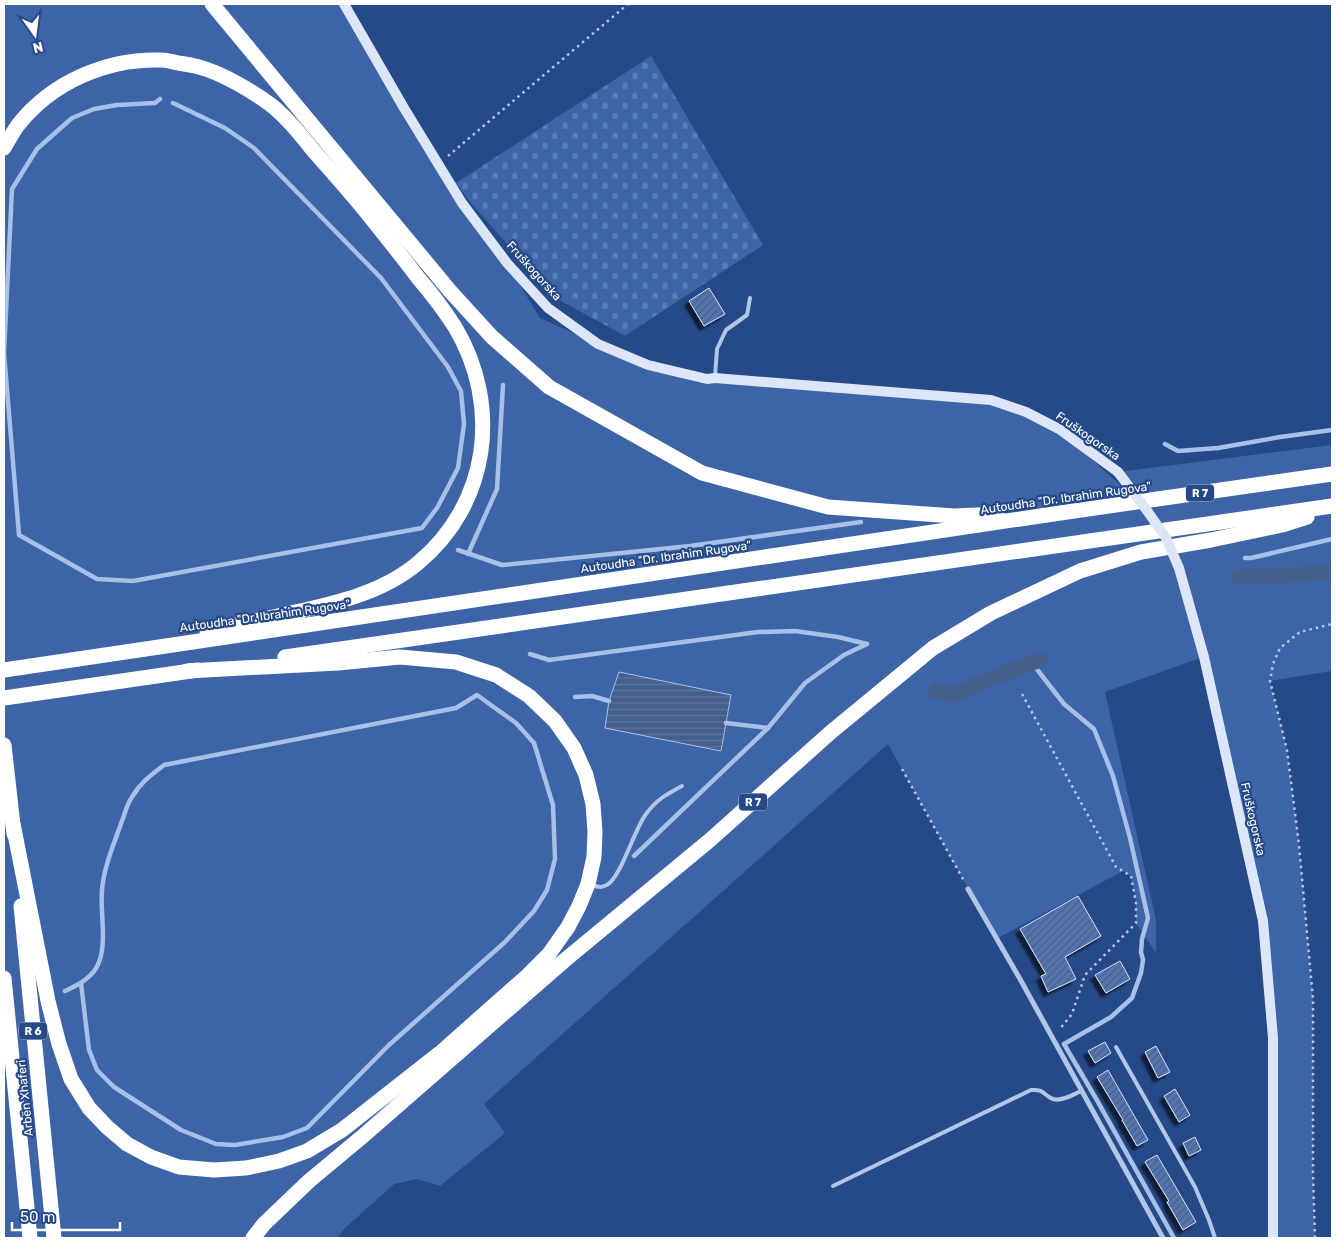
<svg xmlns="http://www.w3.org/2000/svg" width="1336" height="1242" font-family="Rubik,sans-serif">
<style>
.green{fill:#3d64a6}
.cemetery{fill:url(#cemetery-stones)}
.water{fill:url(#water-rules);stroke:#a6c0e9}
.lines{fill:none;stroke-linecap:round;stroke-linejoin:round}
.stream{stroke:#a6c0e9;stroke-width:4.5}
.canal{stroke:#455e8b;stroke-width:15}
.building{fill:url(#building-hatch);stroke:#d6e2f7;filter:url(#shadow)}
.path{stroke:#b2c6e9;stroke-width:2.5;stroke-dasharray:2.5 4;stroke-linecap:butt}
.lane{stroke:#b2c6e9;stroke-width:4}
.street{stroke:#b2c6e9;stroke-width:5}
.secondary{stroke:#dce6f8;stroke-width:10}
.highway{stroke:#fff;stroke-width:15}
.secondary-bridge{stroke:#dce6f8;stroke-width:10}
.labels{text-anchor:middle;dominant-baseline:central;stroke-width:4.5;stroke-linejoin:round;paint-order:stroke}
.shield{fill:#264988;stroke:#bec8db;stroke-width:1}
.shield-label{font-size:11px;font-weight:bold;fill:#fff}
.street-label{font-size:12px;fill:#fff;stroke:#264988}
</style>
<defs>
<pattern id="cemetery-stones" width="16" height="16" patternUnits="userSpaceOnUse" patternTransform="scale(1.25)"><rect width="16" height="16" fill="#3d64a6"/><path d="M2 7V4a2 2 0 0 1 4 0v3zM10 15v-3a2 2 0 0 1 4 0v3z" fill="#5a7bb3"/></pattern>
<pattern id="water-rules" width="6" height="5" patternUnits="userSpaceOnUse" patternTransform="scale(1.25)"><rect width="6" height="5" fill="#455e8b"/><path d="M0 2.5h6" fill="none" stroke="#61769c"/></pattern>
<pattern id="building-hatch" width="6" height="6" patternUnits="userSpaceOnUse" patternTransform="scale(1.25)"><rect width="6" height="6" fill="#5275b1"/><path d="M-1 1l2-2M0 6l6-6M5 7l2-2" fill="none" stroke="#4f607e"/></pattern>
<filter id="shadow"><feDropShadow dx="-4.5" dy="4.5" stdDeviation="1" flood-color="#0009"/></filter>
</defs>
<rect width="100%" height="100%" fill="#264988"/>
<!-- green -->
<polygon class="green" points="4,4 339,4 404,108 507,263 540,318 598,344 647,370 991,400 1059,429 1145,508 1118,472 1332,445 1332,671 1270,681 1287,750 1299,845 1313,999 1313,1174 1315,1238 1273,1238 1274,1084 1263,921 1203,657 1105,692 1156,920 1156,953 1136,923 1136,903 1131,876 1123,871 996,939 888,744 484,1104 505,1133 440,1186 417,1179 394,1184 345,1228 337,1238 4,1238"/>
<!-- cemetery -->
<polygon class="cemetery" points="651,56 763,245 625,336 554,297 471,203 456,183"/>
<!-- water -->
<polygon class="water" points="619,672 731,695 721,751 605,728 609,701"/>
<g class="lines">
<!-- stream -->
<g class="stream">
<polyline points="160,99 155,103 117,105 94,109 72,118 37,149 12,189 4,353 19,535 97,579 133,581 422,528 437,508 458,468 464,424 461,391 448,367 381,278 254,148 225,128 173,103"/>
<polyline points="1165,444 1178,451 1218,448 1280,437 1332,430"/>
<polyline points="458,550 502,565 690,546 861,522"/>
<polyline points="468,554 497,489 503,385"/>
<polyline points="1245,558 1251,558 1332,539"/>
<polyline points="530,654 549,660 758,632 795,631 838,637 867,644"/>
<polyline points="1032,663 1064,704 1094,729 1113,776 1130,838 1148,918 1142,939 1141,952 1143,960 1141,973 1132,998 1111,1017 1064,1044 1098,1102 1174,1238"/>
<polyline points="575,697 592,696 609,701"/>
<polyline points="726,723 768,728 805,683 844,655 867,644"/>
<polyline points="634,856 768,728"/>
<path d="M65,991c13,-6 29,-14 34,-29 8,-21 1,-50 3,-72 2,-24 12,-46 20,-69 3,-8 5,-17 10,-24 9,-15 19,-22 32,-32l292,-57 21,-13 39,28 18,20 19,62 2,54 -8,31 -13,21 -29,31 -116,103 -82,83 -24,9 -48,8 -19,-1 -35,-14 -67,-43 -17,-17 -8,-20 -8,-67"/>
</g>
<!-- canal -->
<g class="canal">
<polyline points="1239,577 1332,573"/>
<polyline points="936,691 953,695 990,679 1040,660"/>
</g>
</g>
<!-- building -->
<g class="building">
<polygon points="709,288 725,314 704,326 689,301"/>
<polygon points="1078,896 1101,936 1065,957 1076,979 1048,992 1041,976 1046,974 1020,929"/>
<polygon points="1120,961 1130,979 1106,993 1095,975"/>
<polygon points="1105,1042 1111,1053 1095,1063 1088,1051"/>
<polygon points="1156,1046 1170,1072 1158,1078 1145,1052"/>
<polygon points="1108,1070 1148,1140 1137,1146 1122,1120 1123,1120 1097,1077"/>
<polygon points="1175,1089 1190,1115 1179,1122 1164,1096"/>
<polygon points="1195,1137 1201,1150 1189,1156 1183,1143"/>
<polygon points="1157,1155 1196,1222 1183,1230 1167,1202 1169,1201 1145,1162 1146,1161"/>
</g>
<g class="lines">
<!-- path -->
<g class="path">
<polyline points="448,156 628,4"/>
<polyline points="1022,694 1116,867 1131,876 1136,903 1136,923 1085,975 1072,1014 1059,1030"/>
<polyline points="902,769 964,881"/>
<polyline points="1315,1238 1313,1174 1313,999 1299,845 1287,750 1270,681 1273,664 1280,648 1300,632 1332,624"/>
</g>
<!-- lane -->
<g class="lane">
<polyline points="715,377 717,349 726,330 747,315 750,298"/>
<path d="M592,885c6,2 9,3 15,0 14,-8 27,-55 39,-71 10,-14 21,-20 36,-28"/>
<polyline points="1116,1047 1195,1187 1209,1220 1215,1238"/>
<path d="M833,1186l198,-96c15,-1 11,5 22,9 9,3 21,-5 28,-8"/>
</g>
<!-- street -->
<polyline class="street" points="968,889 1020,979 1163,1238"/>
<!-- secondary -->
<g class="secondary">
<polyline points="344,4 404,108 462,203 507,263 548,308 598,344 648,365 707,379 715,378 991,400 1026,412 1059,429 1118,472"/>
<polyline points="1179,568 1204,657 1263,921 1273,1038 1273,1238"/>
</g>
<!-- highway -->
<g class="highway">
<polyline points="212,4 450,291 492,337 549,387 702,473 828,507 954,516 998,514"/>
<path d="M4,148c4,-7 9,-16 14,-23 34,-43 89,-67 144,-65 5,0 11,2 16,3 7,1 14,2 21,4 23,6 53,24 72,38 13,10 30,30 41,44 20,23 41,46 60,70 16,20 32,40 47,60 13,15 25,31 36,48 47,79 34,177 -37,236 -37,31 -86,41 -131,51 -27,6 -53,11 -80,17"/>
<polyline points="285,657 1332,506"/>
<polyline points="4,670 1067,512 1332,474"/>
<polyline points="4,698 198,670"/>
<polyline points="4,745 14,834"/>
<polyline points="13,824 48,1001 59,1044 71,1079 89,1108 107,1127 127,1144 151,1157 179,1167 214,1170 246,1168 279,1161 307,1151 342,1130 440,1053 527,976 549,954 568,927 579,906 588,884 594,857 595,832 593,804 586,775 574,748 555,721 529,696 496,675 456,662 400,657 338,663 187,671"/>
<polyline points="21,906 54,1238"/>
<polyline points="4,978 30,1238"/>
<polyline points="253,1238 264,1224 309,1181 363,1136 565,960 710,840 831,732 933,648 991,613 1080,571 1141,552 1211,540 1282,525 1307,517"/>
</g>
<!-- secondary-bridge -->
<polyline class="secondary-bridge" points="1118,472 1148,512 1166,538 1179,568"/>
</g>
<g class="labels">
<!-- shield labels -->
<g class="shield">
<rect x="1186" y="484.5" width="28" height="17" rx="4"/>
<rect x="739" y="793.5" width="28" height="17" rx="4"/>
<rect x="19" y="1022.5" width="28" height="17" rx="4"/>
</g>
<g class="shield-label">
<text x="1200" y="493">R 7</text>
<text x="753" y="802">R 7</text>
<text x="33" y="1031">R 6</text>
</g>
<!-- street labels -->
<g class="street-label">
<text transform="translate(534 271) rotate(48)">Fruškogorska</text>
<text transform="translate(1088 436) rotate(35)">Fruškogorska</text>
<text transform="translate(1066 498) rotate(-8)">Autoudha "Dr. Ibrahim Rugova"</text>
<text transform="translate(666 557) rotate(-8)">Autoudha "Dr. Ibrahim Rugova"</text>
<text transform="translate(265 616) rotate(-8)">Autoudha "Dr. Ibrahim Rugova"</text>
<text transform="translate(1253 819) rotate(77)">Fruškogorska</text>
<text transform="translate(25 1098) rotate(-96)">Arbën Xhaferi</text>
</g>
</g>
<!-- border -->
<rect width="1336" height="1242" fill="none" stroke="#ffffff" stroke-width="10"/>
<!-- north arrow -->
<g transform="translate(35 35) rotate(166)" stroke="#264988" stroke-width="4" paint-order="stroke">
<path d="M0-4L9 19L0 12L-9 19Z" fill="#ffffff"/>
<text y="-8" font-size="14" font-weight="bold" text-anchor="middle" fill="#ffffff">N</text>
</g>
<!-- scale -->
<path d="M12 1222v8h108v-8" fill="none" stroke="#ffffff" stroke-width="2.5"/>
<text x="20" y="1222" font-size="15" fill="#ffffff" stroke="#264988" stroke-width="4" paint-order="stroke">50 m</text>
</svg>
